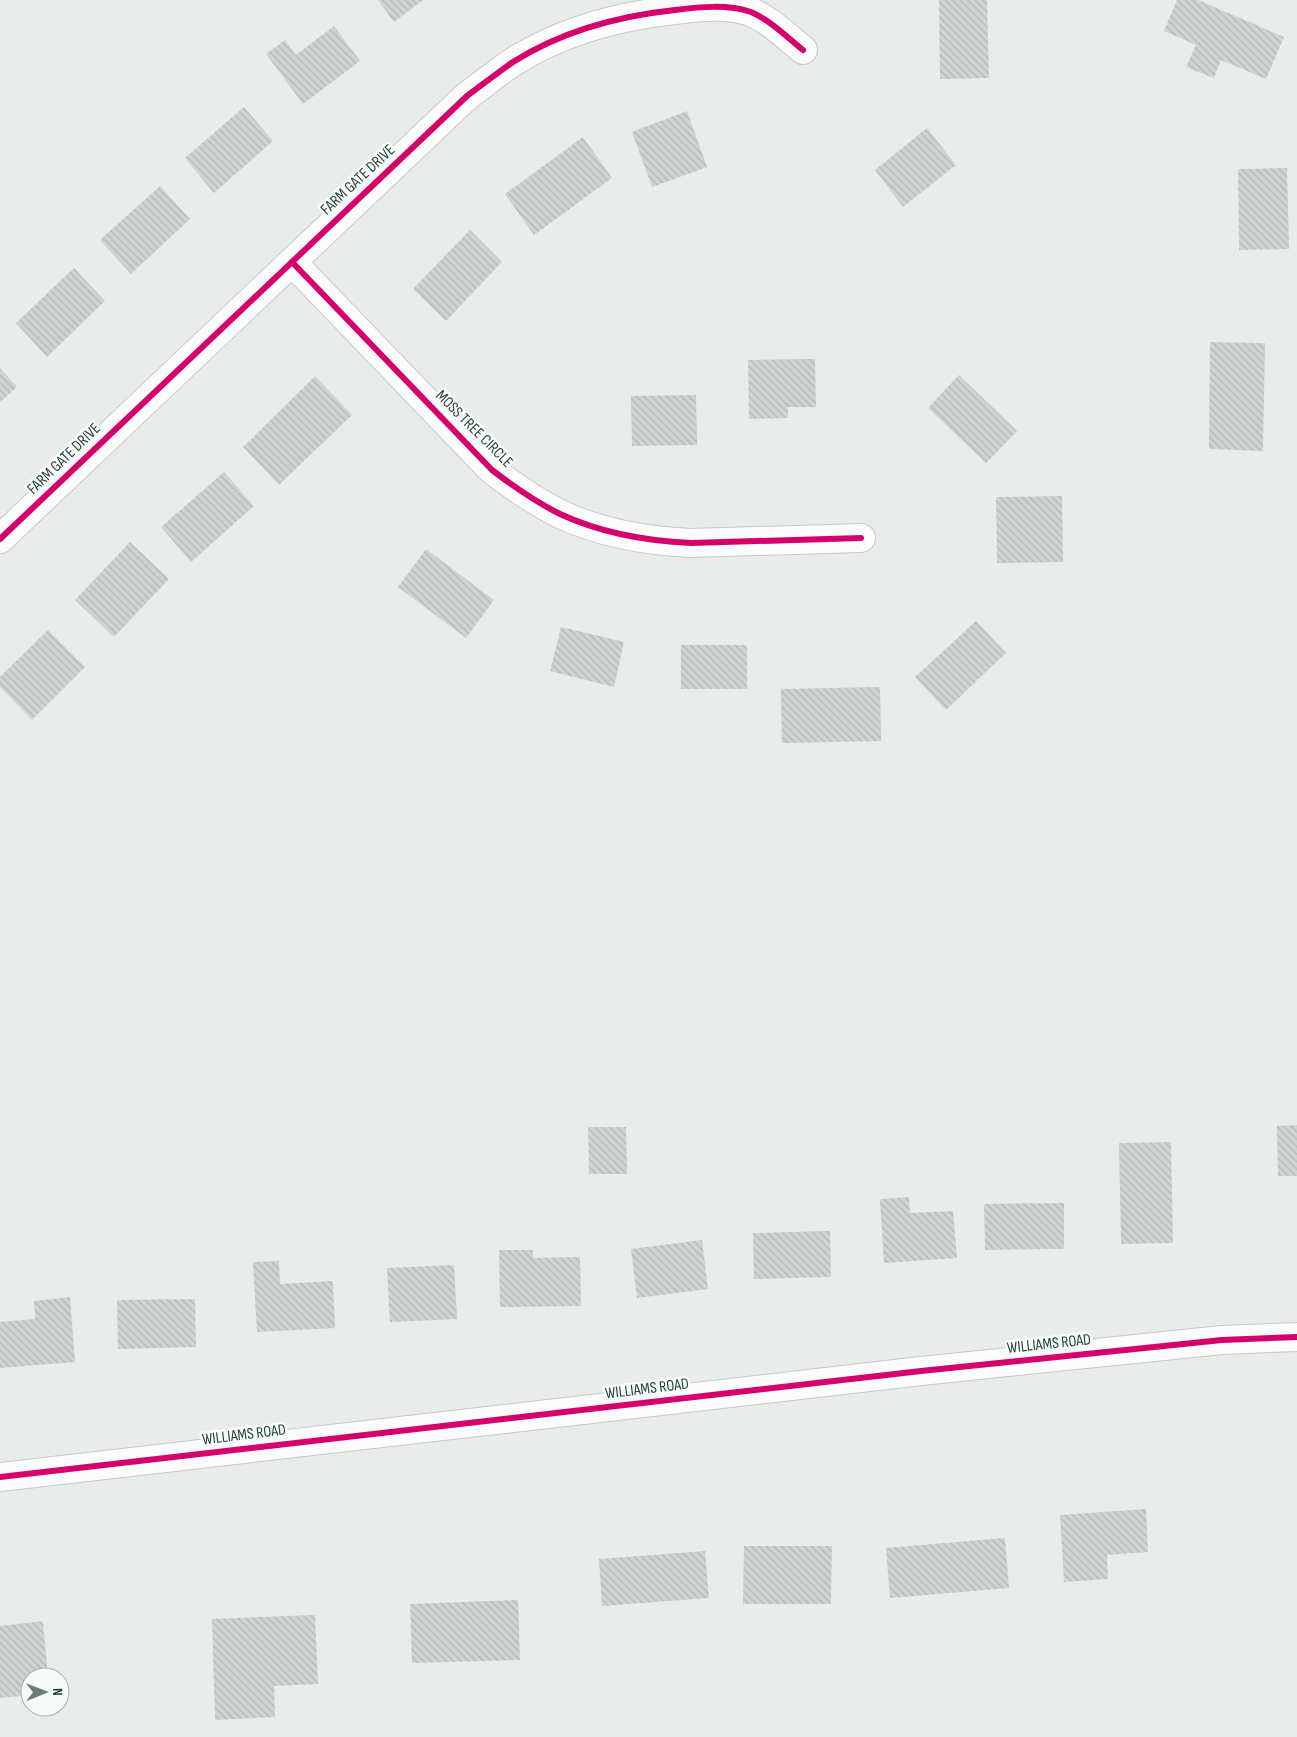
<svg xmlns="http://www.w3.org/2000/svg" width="1297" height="1737" font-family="'Sofia Sans Condensed',sans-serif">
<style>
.building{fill:url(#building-back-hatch)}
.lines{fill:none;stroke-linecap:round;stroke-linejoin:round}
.minor-casing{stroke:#c5cac8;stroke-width:30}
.minor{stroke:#fcfcfc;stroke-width:28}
.cycleway-casing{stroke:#f7fbf9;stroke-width:9}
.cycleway{stroke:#d6006c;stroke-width:6}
.labels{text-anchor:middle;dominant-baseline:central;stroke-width:5;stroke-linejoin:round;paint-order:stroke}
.street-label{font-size:16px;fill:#24423a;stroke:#f7fbf9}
</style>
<defs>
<pattern id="building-back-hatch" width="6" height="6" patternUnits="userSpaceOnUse" patternTransform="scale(1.25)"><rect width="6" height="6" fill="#cfd4d2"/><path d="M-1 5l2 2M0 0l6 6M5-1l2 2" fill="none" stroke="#b2b7b5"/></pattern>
</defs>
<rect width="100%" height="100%" fill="#e8edeb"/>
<!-- building -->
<g class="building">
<polygon points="378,0 423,0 394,22"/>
<polygon points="939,0 987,0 989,78 940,79"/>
<polygon points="1177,0 1198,0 1284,37 1266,79 1221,60 1214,78 1186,67 1196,45 1164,31"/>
<polygon points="334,26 360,61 303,104 266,54 285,40 296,55"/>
<polygon points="244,107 273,141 214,193 185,158"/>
<polygon points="687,111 707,167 652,187 632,132"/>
<polygon points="927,128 956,165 903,207 875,170"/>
<polygon points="583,137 612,178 534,235 505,194"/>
<polygon points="1287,168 1289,249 1239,250 1238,169"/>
<polygon points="160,186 190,219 131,274 100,240"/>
<polygon points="470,230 502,262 446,321 413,289"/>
<polygon points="74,268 105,301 47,357 16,323"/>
<polygon points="1210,342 1265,343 1263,451 1209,449"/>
<polygon points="815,359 816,407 788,407 788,418 749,419 748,360"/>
<polygon points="0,368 17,387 0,402"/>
<polygon points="959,375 1017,431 986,463 928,408"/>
<polygon points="315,376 352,415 279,485 243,447"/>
<polygon points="696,395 697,445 632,446 631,396"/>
<polygon points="224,472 254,506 191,562 161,527"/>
<polygon points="1062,496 1063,562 997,563 996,497"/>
<polygon points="130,542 169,579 114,637 75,600"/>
<polygon points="426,549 494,600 466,638 398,587"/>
<polygon points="976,621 1006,653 946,710 915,677"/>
<polygon points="561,627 624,642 614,687 550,671"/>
<polygon points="48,630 85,667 32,720 0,687 0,677"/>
<rect x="681" y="645" width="66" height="44"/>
<polygon points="880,687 881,741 782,743 781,689"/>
<polygon points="1297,1125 1297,1176 1278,1176 1277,1126"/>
<polygon points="588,1127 626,1127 627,1174 589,1174"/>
<polygon points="1171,1142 1173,1243 1121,1244 1119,1143"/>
<polygon points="909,1197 910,1213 953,1211 957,1258 884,1263 880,1199"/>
<polygon points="1064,1203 1064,1249 985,1250 984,1204"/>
<polygon points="830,1231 831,1277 754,1279 753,1233"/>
<polygon points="702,1240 708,1289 637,1298 631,1249"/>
<polygon points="499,1250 533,1250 533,1258 580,1257 581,1306 500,1307"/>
<polygon points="279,1261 280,1284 333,1281 335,1328 257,1332 253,1262"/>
<polygon points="454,1265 457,1319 390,1322 387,1268"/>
<polygon points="70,1297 75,1362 0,1368 0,1322 35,1319 34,1301"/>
<polygon points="195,1299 196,1347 118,1349 117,1300"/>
<polygon points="1146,1509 1148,1552 1107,1555 1108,1579 1064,1582 1060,1515"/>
<polygon points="1005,1538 1009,1588 890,1598 886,1548"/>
<polygon points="744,1546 832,1546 831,1604 743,1604"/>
<polygon points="705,1551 709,1598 602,1606 599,1559"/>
<polygon points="518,1600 520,1660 412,1663 410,1604"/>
<polygon points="315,1615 318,1684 274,1686 275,1717 215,1720 212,1619"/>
<polygon points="43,1621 48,1677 30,1677 30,1695 0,1698 0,1626"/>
</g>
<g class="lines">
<!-- minor casing -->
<g class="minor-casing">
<g id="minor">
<path d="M292,262l200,208c21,16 44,32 68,44 41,19 86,27 131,29l170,-5"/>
<path d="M0,539l467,-443c15,-11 30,-23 46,-34 49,-31 105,-46 162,-52 24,-3 52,-6 76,2 19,8 36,25 52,38"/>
<polyline points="0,1477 921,1371 1222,1340 1297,1337"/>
</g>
</g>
<!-- minor -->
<use href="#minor" class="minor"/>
<!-- cycleway casing -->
<g class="cycleway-casing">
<g id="cycleway">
<path d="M292,262l200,208c21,16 44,32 68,44 41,19 86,27 131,29l170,-5"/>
<path d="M0,539l467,-443c15,-11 30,-23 46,-34 49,-31 105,-46 162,-52 24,-3 52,-6 76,2 19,8 36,25 52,38"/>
<polyline points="0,1477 921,1371 1222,1340 1297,1337"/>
</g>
</g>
<!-- cycleway -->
<use href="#cycleway" class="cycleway"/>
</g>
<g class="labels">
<!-- street labels -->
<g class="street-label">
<text transform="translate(358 180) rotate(-43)">FARM GATE DRIVE</text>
<text transform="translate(474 429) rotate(45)">MOSS TREE CIRCLE</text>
<text transform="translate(64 459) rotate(-44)">FARM GATE DRIVE</text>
<text transform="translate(1049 1344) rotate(-6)">WILLIAMS ROAD</text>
<text transform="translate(647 1389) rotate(-7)">WILLIAMS ROAD</text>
<text transform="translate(244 1435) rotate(-7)">WILLIAMS ROAD</text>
</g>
</g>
<!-- north arrow -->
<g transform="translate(45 1692) rotate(89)"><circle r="24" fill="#f7fbf9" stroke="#a3b1ad"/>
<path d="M0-4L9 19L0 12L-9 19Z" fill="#697e78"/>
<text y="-8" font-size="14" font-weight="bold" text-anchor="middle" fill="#24423a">N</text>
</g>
</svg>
